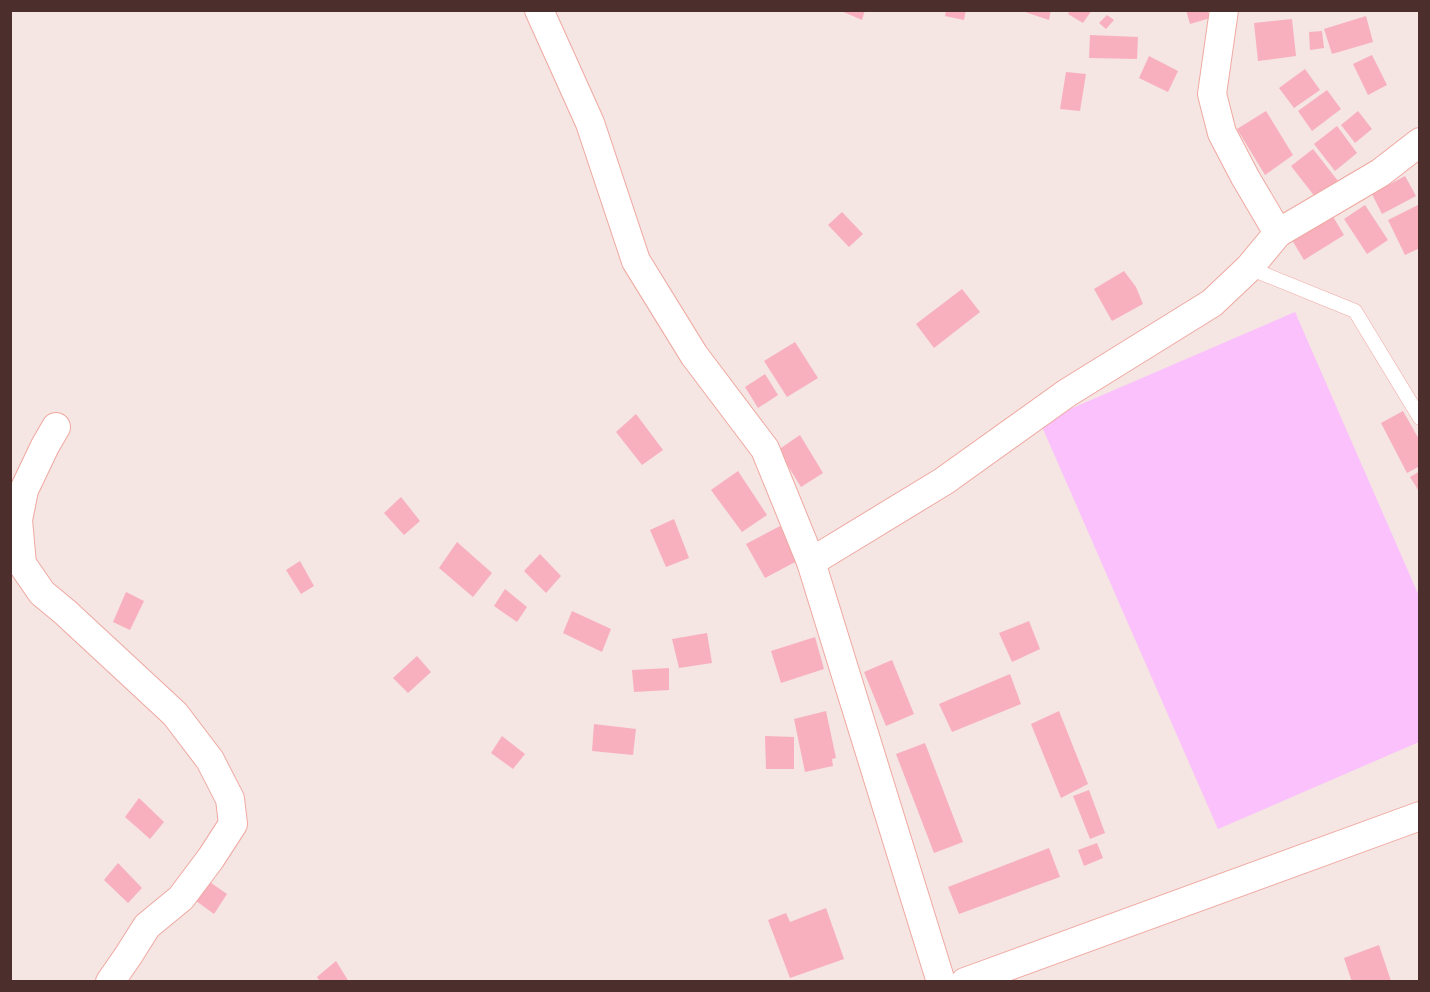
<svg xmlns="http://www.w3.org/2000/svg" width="1430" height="992" font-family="'Asap Condensed',sans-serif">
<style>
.green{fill:#fac1fc}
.building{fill:#f8b0bf}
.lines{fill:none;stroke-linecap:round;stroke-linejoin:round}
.lane-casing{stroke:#f0a8a1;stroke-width:15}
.street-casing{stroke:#f0a8a1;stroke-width:30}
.lane{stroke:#fff;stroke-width:14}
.street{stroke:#fff;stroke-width:28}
</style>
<rect width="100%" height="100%" fill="#f5e5e3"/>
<!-- green -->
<polygon class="green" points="1295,312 1419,596 1419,742 1218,829 1040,422"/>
<!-- building -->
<g class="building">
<polygon points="839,10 865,10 862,20"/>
<polygon points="946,10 966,10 964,20 945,16"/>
<polygon points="1019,10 1051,10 1049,20"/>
<polygon points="1070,10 1092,10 1083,23 1068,14"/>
<polygon points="1186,10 1207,10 1210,18 1190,24"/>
<polygon points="1107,15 1114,20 1106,29 1099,23"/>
<polygon points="1366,16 1373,42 1332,54 1324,29"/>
<polygon points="1292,19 1296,56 1258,61 1254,23"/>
<polygon points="1322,31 1324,48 1310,50 1309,32"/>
<polygon points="1090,35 1138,37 1137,59 1089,58"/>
<polygon points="1372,55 1387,85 1368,95 1353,64"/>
<polygon points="1149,56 1178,71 1168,92 1139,78"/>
<polygon points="1305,69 1320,90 1294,108 1279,88"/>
<polygon points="1066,72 1086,74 1080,111 1060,109"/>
<polygon points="1327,90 1341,109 1312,131 1298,111"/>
<polygon points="1266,111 1293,155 1265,175 1237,129"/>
<polygon points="1358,111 1372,129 1355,143 1341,125"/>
<polygon points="1337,126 1357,153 1335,171 1314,144"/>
<polygon points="1313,149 1338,181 1316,198 1291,166"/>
<polygon points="1405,176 1416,196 1382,214 1372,194"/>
<polygon points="1420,204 1420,248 1405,255 1388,220"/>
<polygon points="1365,205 1388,240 1367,254 1344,219"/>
<polygon points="1329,210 1344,235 1304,260 1289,235"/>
<polygon points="842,212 863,234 849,247 828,225"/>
<polygon points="1124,271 1136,287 1143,304 1112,321 1094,289"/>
<polygon points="962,289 980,312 934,348 916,324"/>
<polygon points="795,342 818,378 787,397 764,361"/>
<polygon points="765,374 778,395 758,408 745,387"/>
<polygon points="1403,411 1420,441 1420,466 1407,473 1381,423"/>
<polygon points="636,414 663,450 642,465 616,432"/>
<polygon points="800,435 823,473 801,487 778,450"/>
<polygon points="738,471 767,515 742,532 711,490"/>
<polygon points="1420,471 1420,493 1410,477"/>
<polygon points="401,497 420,521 404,535 384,513"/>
<polygon points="674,519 689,558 666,567 650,530"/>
<polygon points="780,526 797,561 765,578 746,544"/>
<polygon points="457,542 492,573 473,597 439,568"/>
<polygon points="540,554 561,576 546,593 524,571"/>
<polygon points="300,561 314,586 301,594 286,570"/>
<polygon points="505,589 527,607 517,622 494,606"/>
<polygon points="126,592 144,601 130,630 113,622"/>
<polygon points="572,611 611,629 602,652 563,633"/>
<polygon points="1029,621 1040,649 1012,662 999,633"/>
<polygon points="707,633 712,663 679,668 672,639"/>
<polygon points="815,637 824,669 781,683 771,651"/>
<polygon points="417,656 431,672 408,693 393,678"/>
<polygon points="892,660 914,714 886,726 864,672"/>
<polygon points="669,668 669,690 634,692 632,670"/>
<polygon points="1010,674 1021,704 952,732 939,704"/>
<polygon points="826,711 836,758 832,759 833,766 805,772 794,719"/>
<polygon points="1059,711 1088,784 1061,798 1031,724"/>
<polygon points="594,724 636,729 633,755 592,751"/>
<polygon points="502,736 525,754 513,769 491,753"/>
<polygon points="765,736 794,737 794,769 766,769"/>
<polygon points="925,743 963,842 934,853 896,754"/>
<polygon points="1089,790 1105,833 1090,839 1073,796"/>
<polygon points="139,798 164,822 150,839 125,817"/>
<polygon points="1097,843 1103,858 1084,866 1078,850"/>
<polygon points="1049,848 1060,877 959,914 948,887"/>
<polygon points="118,863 142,888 128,903 104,880"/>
<polygon points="204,878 227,894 214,914 192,898"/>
<polygon points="826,908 844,959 790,978 768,920 786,913 790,922"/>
<polygon points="1379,945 1391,981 1352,982 1344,958"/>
<polygon points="336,961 349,982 320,982 317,977"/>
</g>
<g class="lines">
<!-- lane casing -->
<g class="lane-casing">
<polyline id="lane" points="1249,268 1355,311 1420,418"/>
</g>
<!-- street casing -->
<g class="street-casing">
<g id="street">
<polyline points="539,10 590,123 636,261 694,355 765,449 811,562 941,982"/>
<polyline points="1278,233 1380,173 1420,142"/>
<polyline points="56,427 45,446 24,490 18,520 22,564 42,593 65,612 175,714 210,760 230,799 233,824 211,858 181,898 147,926 128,956 110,982"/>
<polyline points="811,562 944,481 1067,393 1212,303 1249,268 1278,233 1245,177 1222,133 1212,94 1224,10"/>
<polyline points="965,982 1420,816"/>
</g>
</g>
<!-- lane -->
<use href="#lane" class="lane"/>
<!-- street -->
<use href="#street" class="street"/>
</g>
<!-- border -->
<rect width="1430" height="992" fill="none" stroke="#4c2f2c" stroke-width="24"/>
</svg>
